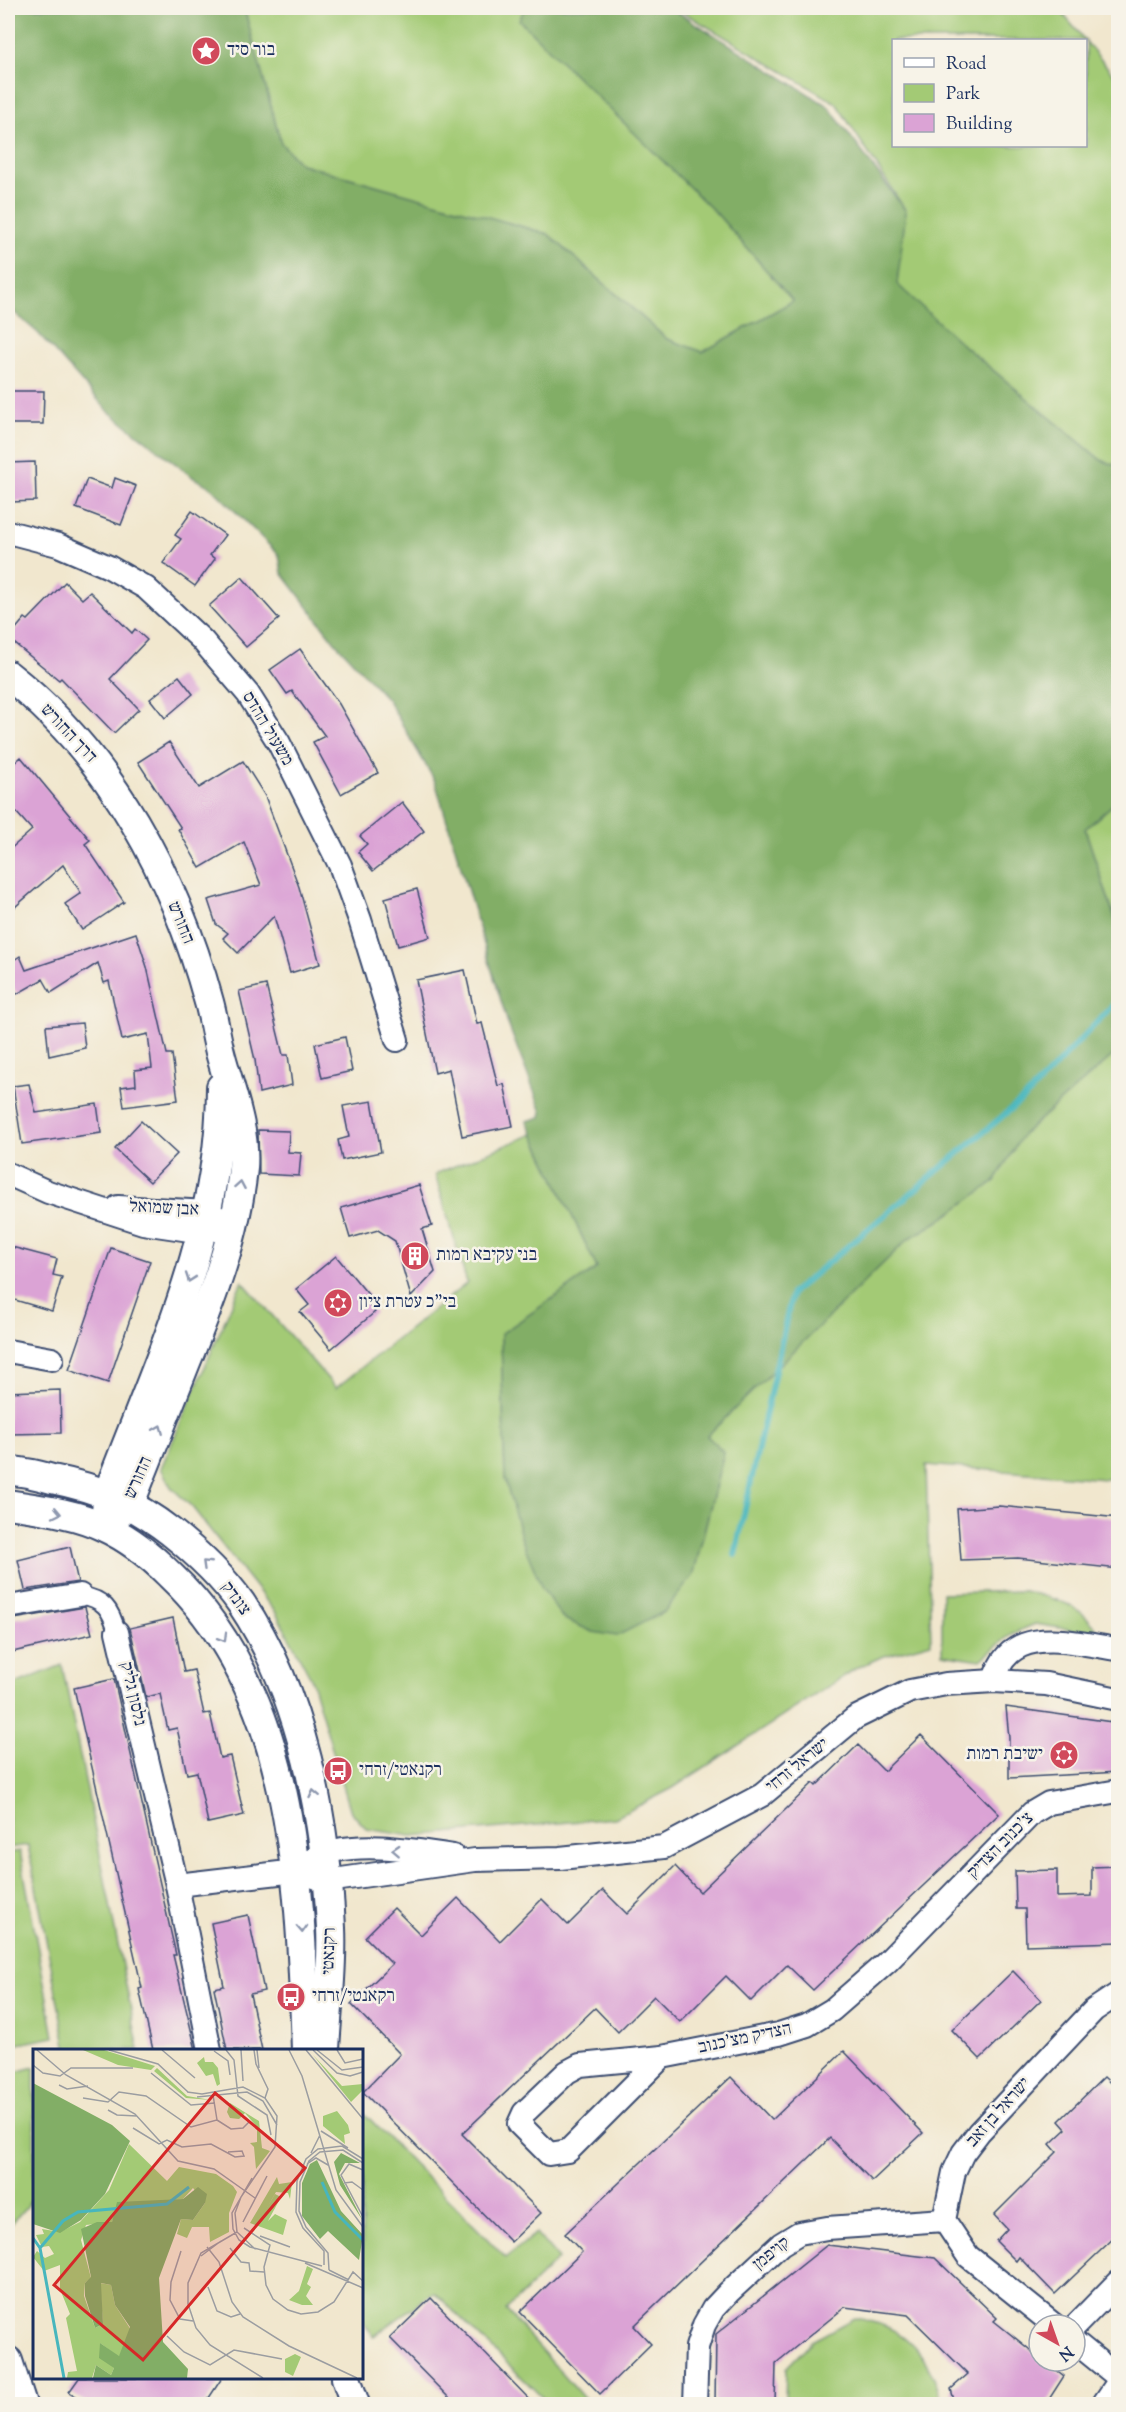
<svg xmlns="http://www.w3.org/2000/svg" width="1126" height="2412" font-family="'Sorts Mill Goudy','Frank Ruhl Libre',serif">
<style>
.green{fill:#a3ca75;stroke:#5f7c6a;stroke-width:1.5;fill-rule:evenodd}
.forest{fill:#82ae66;stroke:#4e6e62;stroke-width:1.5}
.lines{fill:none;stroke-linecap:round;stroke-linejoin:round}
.stream{stroke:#47b6bd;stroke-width:6}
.building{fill:#dba3d5}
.pedestrian-casing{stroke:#3b4b6f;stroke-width:20}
.minor-casing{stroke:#3b4b6f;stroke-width:26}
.tertiary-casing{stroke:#3b4b6f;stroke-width:32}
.pedestrian{stroke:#fff;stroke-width:16}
.minor{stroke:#fff;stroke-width:22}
.tertiary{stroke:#fff;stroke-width:28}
.oneway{stroke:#8d97ae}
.labels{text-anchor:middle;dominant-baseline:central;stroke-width:5;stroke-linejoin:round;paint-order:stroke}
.poi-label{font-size:18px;fill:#1b2f5e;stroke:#f7f3e8;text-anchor:start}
.street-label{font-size:18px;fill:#1b2f5e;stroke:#f7f3e8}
.inset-river{fill:none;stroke:#47b6bd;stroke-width:3}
.inset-road{fill:none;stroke:#9b9da1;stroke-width:1.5}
.view{fill:#d62828;fill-opacity:0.15;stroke:#d62828;stroke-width:3}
.inset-edge{fill:none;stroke:#1b2f5e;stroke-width:3}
</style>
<rect width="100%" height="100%" fill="#f7f3e8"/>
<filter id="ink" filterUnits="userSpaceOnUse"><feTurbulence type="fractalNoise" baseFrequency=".0167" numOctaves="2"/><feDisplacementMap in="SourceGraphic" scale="12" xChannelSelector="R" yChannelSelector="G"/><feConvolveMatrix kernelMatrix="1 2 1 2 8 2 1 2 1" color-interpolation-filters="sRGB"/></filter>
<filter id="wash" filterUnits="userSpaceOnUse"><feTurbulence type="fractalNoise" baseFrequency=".008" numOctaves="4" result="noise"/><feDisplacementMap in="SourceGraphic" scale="24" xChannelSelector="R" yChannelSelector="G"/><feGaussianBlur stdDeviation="1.35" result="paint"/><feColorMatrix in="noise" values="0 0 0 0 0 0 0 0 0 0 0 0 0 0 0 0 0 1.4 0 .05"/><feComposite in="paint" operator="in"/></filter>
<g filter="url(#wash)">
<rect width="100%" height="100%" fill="#f1e7ce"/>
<!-- green -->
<g class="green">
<polygon points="244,8 525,8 520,20 718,215 793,301 703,352 667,339 548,234 301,164 281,143"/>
<path d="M676,8h382l60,72v386l-17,-6 -137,-114 -68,-62 10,-73 -70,-108zM894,40h192v106h-192z"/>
<polygon points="1118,800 1118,928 1085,829"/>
<polygon points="1118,1051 1118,1480 926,1465 931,1643 881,1657 855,1669 673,1788 615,1818 411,1836 367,1829 351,1812 311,1678 276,1613 192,1507 171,1487 161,1468 242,1281 336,1388 467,1283 435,1174 533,1134 597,1268 501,1334 505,1479 542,1588 562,1618 593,1632 693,1576 724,1452 706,1436 908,1239 939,1221 1023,1134"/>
<path d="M1024,1591c34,9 57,12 76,43l-65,-10 -24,10 -30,26 -39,-6v-61z"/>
<polygon points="62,1665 139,2050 67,2050 28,1845 8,1848 8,1687"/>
<polygon points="20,1851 54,2037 8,2046 8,1853"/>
<polygon points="34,2067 34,2197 8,2228 8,2074"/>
<polygon points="362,2111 506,2258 536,2233 558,2259 506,2310 589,2404 549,2404 434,2292 374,2336 362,2321"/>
<path d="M854,2318c53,7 75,37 89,86h-158l1,-36 26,-27z"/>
</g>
<!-- forest -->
<polygon class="forest" points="8,8 244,8 281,143 301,164 548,234 667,339 703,352 793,301 718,215 519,20 525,8 671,8 828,106 906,211 897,284 964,346 1101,460 1118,466 1118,800 1085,829 1118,928 1118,1051 1023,1134 995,1181 939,1221 908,1239 707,1436 724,1452 693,1576 664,1612 617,1636 593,1632 562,1618 542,1588 522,1540 505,1479 501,1334 597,1268 527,1121 541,1117 542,1112 508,1024 435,781 388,700 334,641 282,573 279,555 211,487 194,478 108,411 38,333 8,307"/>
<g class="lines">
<!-- stream -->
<polyline class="stream" points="735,1555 792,1293 1029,1094 1118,1000"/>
</g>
<g id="blocks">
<!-- building -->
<g class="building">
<polygon points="8,391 44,391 43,424 8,424"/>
<polygon points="35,462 36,501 11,502 10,487 8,488 8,463"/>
<polygon points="115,478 136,486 121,525 76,508 87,479 112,488"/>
<polygon points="192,511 225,535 210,555 215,559 195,586 163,563 181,539 175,535"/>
<polygon points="242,577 279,619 246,647 209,606"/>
<polygon points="65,582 82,599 90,592 132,633 135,629 147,640 110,679 139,709 114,733 61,678 59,680 8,638 25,618 28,620"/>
<polygon points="300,649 339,704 378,773 341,794 313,742 325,736 292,691 287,694 270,670"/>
<polygon points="179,676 193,694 165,718 150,699"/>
<polygon points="169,742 199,788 243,761 265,796 299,887 320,964 290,973 274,916 238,953 223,938 228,933 216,924 208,900 261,885 244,842 200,868 178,829 181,828 138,762"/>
<polygon points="21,757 90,840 85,844 124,902 82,930 65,904 81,893 63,865 8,913 8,851 32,830 8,803 8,769"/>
<polygon points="402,802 424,831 373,871 358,852 367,844 360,836"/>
<polygon points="417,889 430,937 398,946 385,898"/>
<polygon points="136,933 147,967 167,1054 172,1054 178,1100 124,1107 121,1087 136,1085 135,1070 152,1068 148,1034 122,1040 109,981 104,983 98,963 51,993 43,979 17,994 8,979 8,964 20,956 26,970"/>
<polygon points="465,970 477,1024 482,1023 498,1086 504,1084 513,1126 462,1136 449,1069 435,1073 416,980"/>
<polygon points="266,985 283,1055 288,1055 292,1085 259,1093 255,1060 239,991"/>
<polygon points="82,1023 85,1048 49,1056 46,1026"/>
<polygon points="345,1037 352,1071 322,1078 315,1044"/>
<polygon points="29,1084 36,1113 97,1104 101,1133 22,1144 13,1086"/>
<polygon points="372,1101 381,1152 342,1160 338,1140 349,1137 343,1106"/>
<polygon points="141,1121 177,1154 150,1182 115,1149"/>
<polygon points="258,1130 289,1131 288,1152 301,1153 299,1176 259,1174"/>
<polygon points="419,1185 432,1226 422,1229 435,1272 411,1297 395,1241 378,1230 350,1238 341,1208"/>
<polygon points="8,1246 57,1259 53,1275 62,1277 52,1311 8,1298"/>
<polygon points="111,1248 150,1261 108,1383 69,1370"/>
<polygon points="336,1256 371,1298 366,1302 375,1312 331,1349 300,1312 309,1305 296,1289"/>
<polygon points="60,1390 61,1433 8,1434 8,1392"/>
<polygon points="999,1506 1119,1518 1119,1569 1018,1558 961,1560 957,1509"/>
<polygon points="70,1547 78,1582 25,1590 18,1560"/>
<polygon points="85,1607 92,1634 8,1653 8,1620"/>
<polygon points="173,1618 184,1672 194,1670 204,1714 210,1713 220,1758 230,1756 244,1815 208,1823 197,1772 187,1774 177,1728 168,1730 160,1694 146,1697 130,1628"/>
<polygon points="114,1679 176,1955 173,1955 196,2050 153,2050 139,1989 142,1988 74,1688"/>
<polygon points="1006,1707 1119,1723 1119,1772 1009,1778 1009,1738"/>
<polygon points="921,1735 999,1814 813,1990 787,1965 751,2001 726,1976 680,2022 654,1996 618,2032 595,2008 462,2134 541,2213 511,2242 363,2092 400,2054 351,2004 392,1964 365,1937 394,1908 421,1935 458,1898 500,1941 542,1899 568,1925 603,1890 627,1914 675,1866 700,1892 813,1783 816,1786 858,1745 884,1771"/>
<polygon points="1119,1866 1119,1942 1026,1945 1025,1909 1016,1909 1015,1871 1057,1870 1057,1897 1092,1896 1092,1867"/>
<polygon points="248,1915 264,1991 250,1994 262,2050 227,2050 214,1988 224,1986 211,1923"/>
<polygon points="1013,1971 1041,2000 980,2059 952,2030"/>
<polygon points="844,2051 923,2133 872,2181 830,2138 634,2326 651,2344 600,2394 520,2312 582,2252 565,2234 731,2077 772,2120"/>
<polygon points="1104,2077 1119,2091 1119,2233 1055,2294 1019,2257 1016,2261 996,2241 1007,2229 994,2215 1057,2152 1050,2144 1066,2129 1059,2121"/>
<polygon points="827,2245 935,2258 997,2318 994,2321 1039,2357 1039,2361 1045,2361 1064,2376 1046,2404 955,2404 951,2389 968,2374 908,2315 845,2307 776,2363 775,2404 715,2404 716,2334"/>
<polygon points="431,2298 468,2336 534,2404 455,2404 390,2338"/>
<polygon points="79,2378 222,2378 205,2404 89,2404 69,2392"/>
</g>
</g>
</g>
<g filter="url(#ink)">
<use href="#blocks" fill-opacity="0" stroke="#3b4b6f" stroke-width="1.5"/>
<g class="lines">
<!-- pedestrian casing -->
<g class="pedestrian-casing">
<path id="pedestrian" d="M80,1595c24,4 31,14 37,37"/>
</g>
<!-- minor casing -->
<g class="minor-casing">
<g id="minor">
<polyline points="8,532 58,545 109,567 146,588 202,640 248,694 279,743 340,865 360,920 397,1040"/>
<polyline points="8,1174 48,1192 143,1223 203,1232 232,1226"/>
<polyline points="118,1207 208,1212 221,1219"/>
<polyline points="8,1351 52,1359"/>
<polyline points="8,1607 80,1595"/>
<polyline points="117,1632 177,1885 210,2050"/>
<path d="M994,1681c15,-59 79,-38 123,-32"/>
<path d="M312,1860c31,-22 104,-10 141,-4"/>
<polyline points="177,1885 296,1871 327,1881 475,1860 560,1858 664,1847 762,1795 855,1718 910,1691 946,1684 994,1681 1046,1684 1118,1699"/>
<polyline points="662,2057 568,2151 549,2154 519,2124 524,2113 567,2072 580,2065 662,2057 779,2034 807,2025 832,2010 887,1962 1032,1813 1049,1803 1118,1791"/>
<polyline points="1054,2325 968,2256 944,2220 954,2172 963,2153 979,2132 1094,2010 1118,1994"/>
<polyline points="1075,2326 1118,2282"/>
<polyline points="1075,2342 1118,2377"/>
<polyline points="695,2404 697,2347 704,2325 713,2309 729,2292 781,2244 799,2233 827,2228 944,2220"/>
</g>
</g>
<!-- tertiary casing -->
<g class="tertiary-casing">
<g id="tertiary">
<path d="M8,675c103,81 167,202 201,327 5,18 7,36 12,54 10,37 25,73 22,112 -6,67 -32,133 -57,194 -19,47 -37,94 -56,141l-25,24"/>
<path d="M8,1471c14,0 30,4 44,8 46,9 82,24 119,53 25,20 51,44 70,71 61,90 85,218 90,325 2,40 -4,82 -6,122"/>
<path d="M8,1504c32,5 67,9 96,23 24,11 48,30 66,48 127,120 130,313 136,475"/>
<path d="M106,1511l2,-18c50,-133 113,-261 113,-406"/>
<polyline points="8,2361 22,2404"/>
<polyline points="346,2378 355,2404"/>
<polyline points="1107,2404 1118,2388"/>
</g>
</g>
<!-- pedestrian -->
<use href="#pedestrian" class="pedestrian"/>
<!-- minor -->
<use href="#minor" class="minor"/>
<!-- tertiary -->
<use href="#tertiary" class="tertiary"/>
</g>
<!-- one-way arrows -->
<defs><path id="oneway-chevron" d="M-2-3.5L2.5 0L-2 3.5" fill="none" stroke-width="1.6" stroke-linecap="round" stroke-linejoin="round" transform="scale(1.5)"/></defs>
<g class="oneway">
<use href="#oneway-chevron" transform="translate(240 1185) rotate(-80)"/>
<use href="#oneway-chevron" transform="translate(190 1278) rotate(109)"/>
<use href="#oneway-chevron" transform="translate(159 1429) rotate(-68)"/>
<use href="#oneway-chevron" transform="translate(57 1513) rotate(12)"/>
<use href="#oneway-chevron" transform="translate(206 1564) rotate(-136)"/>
<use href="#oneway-chevron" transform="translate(223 1638) rotate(59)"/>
<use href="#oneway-chevron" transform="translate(314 1794) rotate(-102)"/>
<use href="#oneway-chevron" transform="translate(396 1850) rotate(-177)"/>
<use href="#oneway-chevron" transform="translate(302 1929) rotate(87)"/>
</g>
</g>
<!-- icons -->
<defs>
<g id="sight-disc" transform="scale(1.5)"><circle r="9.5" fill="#d1495b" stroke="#f7f3e8"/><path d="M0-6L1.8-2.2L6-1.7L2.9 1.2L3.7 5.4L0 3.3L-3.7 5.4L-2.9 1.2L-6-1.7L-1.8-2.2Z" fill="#fff"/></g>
<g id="building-disc" transform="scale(1.5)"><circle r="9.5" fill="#d1495b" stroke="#f7f3e8"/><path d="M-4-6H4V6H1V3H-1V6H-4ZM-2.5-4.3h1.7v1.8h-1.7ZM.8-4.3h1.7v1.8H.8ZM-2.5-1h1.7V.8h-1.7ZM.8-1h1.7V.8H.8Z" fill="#fff"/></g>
<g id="synagogue-disc" transform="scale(1.5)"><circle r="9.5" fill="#d1495b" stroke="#f7f3e8"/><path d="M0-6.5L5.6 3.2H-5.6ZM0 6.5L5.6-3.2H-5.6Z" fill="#fff"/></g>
<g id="bus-disc" transform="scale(1.5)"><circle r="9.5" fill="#d1495b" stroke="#f7f3e8"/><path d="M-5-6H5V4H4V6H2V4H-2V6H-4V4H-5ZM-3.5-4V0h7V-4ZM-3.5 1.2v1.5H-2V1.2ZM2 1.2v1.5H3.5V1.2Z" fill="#fff"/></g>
</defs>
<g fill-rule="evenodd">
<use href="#sight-disc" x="206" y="51"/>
<use href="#building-disc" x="415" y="1256"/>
<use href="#synagogue-disc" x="338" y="1303"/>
<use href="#synagogue-disc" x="1064" y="1755"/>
<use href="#bus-disc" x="338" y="1771"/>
<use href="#bus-disc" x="291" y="1997"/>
</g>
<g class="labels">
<!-- poi labels -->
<g class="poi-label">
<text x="227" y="51">בור סיד</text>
<text x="436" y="1256">בני עקיבא רמות</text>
<text x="359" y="1303">בי"כ עטרת ציון</text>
<text x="1043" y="1755" text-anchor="end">ישיבת רמות</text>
<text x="359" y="1771">רקנאטי/זרחי</text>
<text x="312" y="1997">רקאנטי/זרחי</text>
</g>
<!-- street labels -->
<g class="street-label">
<text transform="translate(267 729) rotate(59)">משעול ההדס</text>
<text transform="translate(68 734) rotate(47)">דרך החורש</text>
<text transform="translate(180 923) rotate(68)">החורש</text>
<text transform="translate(164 1209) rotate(3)">אבן שמואל</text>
<text transform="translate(139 1478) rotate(-66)">החורש</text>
<text transform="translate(235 1599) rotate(54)">צונדק</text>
<text transform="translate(132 1694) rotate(77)">נלסון גליק</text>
<text transform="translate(798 1766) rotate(-39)">ישראל זרחי</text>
<text transform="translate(1001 1846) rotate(-45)">צ'כנוב הצדיק</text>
<text transform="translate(330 1951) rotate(-88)">רקנאטי</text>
<text transform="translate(745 2039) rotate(-12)">הצדיק מצ'כנוב</text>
<text transform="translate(999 2113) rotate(-48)">ישראל בן זאב</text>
<text transform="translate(772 2254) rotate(-39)">קויפמן</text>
</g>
</g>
<!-- overview -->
<g transform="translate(33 2049)">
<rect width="330" height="330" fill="#f1e7ce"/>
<path d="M50,1h21l51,16 -4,4 -33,-5zM280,6l29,31 21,-2v6l-12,12zM171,8l1,5h8l5,6 2,16 -3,2 -4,-12 -7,2 -9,-13zM124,19l30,28 24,4 -25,-2 -32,-27zM197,54l29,18 3,27 8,3 -14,18 -2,-22 -4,-4 7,-1v-15l-12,-14 -6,6 -9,-1 -3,-6zM304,62l11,14 2,8 -6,2 1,9 -22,-18v-10zM96,95l38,37 12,-14 37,7 17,12 4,6 -8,21v19l-19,10 -1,-15h-17l-5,11 -10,-4 4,-15 12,1 12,-17 -12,-15 -10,11 -65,7 -6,16 -26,3 -5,15 10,38 -6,5 -1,13 11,32 8,-4 -3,-41 11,2 4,20 16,25 -12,27 -19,-14 14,25 -3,7 -15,-10 -4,13h-25l1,-6 9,-1 -11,-53 4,-4 -10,-25v-24l-16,6 -11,-14 4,-6 8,7 9,-4 -5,-8 -7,1 -6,-12 8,-1 -2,-5 18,3 20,-10 29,-32zM244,128l2,7 13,-2 -2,17 -2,-6 -12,-1 -11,19 10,-17 6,3 -13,24 7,-7 12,6 -4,15 -33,-12zM274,217l6,3 -6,15 4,3 -5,9 7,9h-11l-13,-5 10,-9zM262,305l6,3 -8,19 -8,-4v-13z" fill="#a3ca75"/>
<path d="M0,34l79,42 18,16 -25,53 -24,26 -21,13 -27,-9zM308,104l19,10h-15l-6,11 24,47 -23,-36 -6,-23zM284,111l24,51 22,24 -4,25 -31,-29 -8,8 -18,-23v-33l8,-19zM165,138l9,7 -2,9 -12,17 -12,-1 -22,59 4,64 25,27 -1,9h-94l3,-13 15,10 3,-7 -15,-10 1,-15 19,13 11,-29 -15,-22 -4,-20 -10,-2 2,41 -8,4 -10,-32v-13l6,-6 -10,-48 16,-7h15l5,-20 66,-3z" fill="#82ae66"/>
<path class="inset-river" d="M289,133l13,30 28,28M0,189l7,10 24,130M7,199l23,-27 15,-9 89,-8 22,-17"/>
<path class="inset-road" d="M4,1l29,25 69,39 43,47 36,8 41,29M76,1l49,14 30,28M129,1l33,28M193,1l8,10 4,36 29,19 4,20M208,1l2,31M221,1l2,14 12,25 -3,9M224,1l2,18M256,1l13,26 34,114 27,37M273,1l57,69M280,1l24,23 13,3 13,-4M284,1l25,20 21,-3M304,1l8,13 18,-4M181,2l14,10 2,14M0,16l10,8 17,3 11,-8h62M118,24l40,32 24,-2M26,36l8,4 21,-3M154,43l15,2 41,-7 22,11 12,18 -2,31 -34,50 -6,16 2,19 18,17M164,48l50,-5 16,9 14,24M50,49l25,4 11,-10 27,4 45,31 26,-7 -4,-25M75,61l9,5 20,1M184,71l14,9 12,-1 6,-6M100,79l26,16 8,-4 15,7 29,-3 24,13 9,-1 -2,-5 -14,1M288,82l27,17M278,104l9,-18M274,115l9,-6 12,7M330,121l-14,-6 -8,11 22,42M219,129l-20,35 1,16 6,11 11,7 72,19M311,134l8,-1 11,8M210,173l24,-46M211,179l26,17 -6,22 2,18 7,14 15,11 13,4 17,-2 16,-10 19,-30 10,9M204,183l-36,21 -13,30v21l8,24 14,17 53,33M227,187l30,11M174,198l12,15 13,40 11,15 46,29 68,32M197,199l11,14 8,1 1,8 14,1M148,202l-10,31 -1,18 10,19 13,2M168,207l20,-15M272,214l58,25M291,216v-14l-21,-23 -7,-16 1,-31 9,-22 12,-10 24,-3 21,13M296,221l-1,-17 -22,-26 -7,-16 1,-29 9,-21 11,-9 23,-2 20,13M296,221l20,10M175,238l9,24 14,6 9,-3M134,287l17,16 26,13 24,-15 48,9"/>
<path class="view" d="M182,44l90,75 -162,192 -89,-75z"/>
<rect width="330" height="330" class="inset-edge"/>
</g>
<!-- margin -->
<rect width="1126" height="2412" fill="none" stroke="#f7f3e8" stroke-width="30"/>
<!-- legend -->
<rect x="892" y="39" width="195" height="108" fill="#f7f3e8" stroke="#9fa5b1" stroke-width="1.5"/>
<rect x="904" y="58" width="30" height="9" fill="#ffffff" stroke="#9fa5b1" stroke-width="1.5"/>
<text x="946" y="69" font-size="18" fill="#1b2f5e">Road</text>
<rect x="904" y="84" width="30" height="18" fill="#a3ca75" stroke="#9fa5b1" stroke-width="1.5"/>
<text x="946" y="99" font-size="18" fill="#1b2f5e">Park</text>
<rect x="904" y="114" width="30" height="18" fill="#dba3d5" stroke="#9fa5b1" stroke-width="1.5"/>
<text x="946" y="129" font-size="18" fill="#1b2f5e">Building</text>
<!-- north arrow -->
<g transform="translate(1057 2343) rotate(140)"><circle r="28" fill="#f7f3e8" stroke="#9fa5b1" stroke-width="1.5"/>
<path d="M0-4.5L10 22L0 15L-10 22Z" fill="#d1495b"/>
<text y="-9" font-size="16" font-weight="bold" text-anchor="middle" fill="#1b2f5e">N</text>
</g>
</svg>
